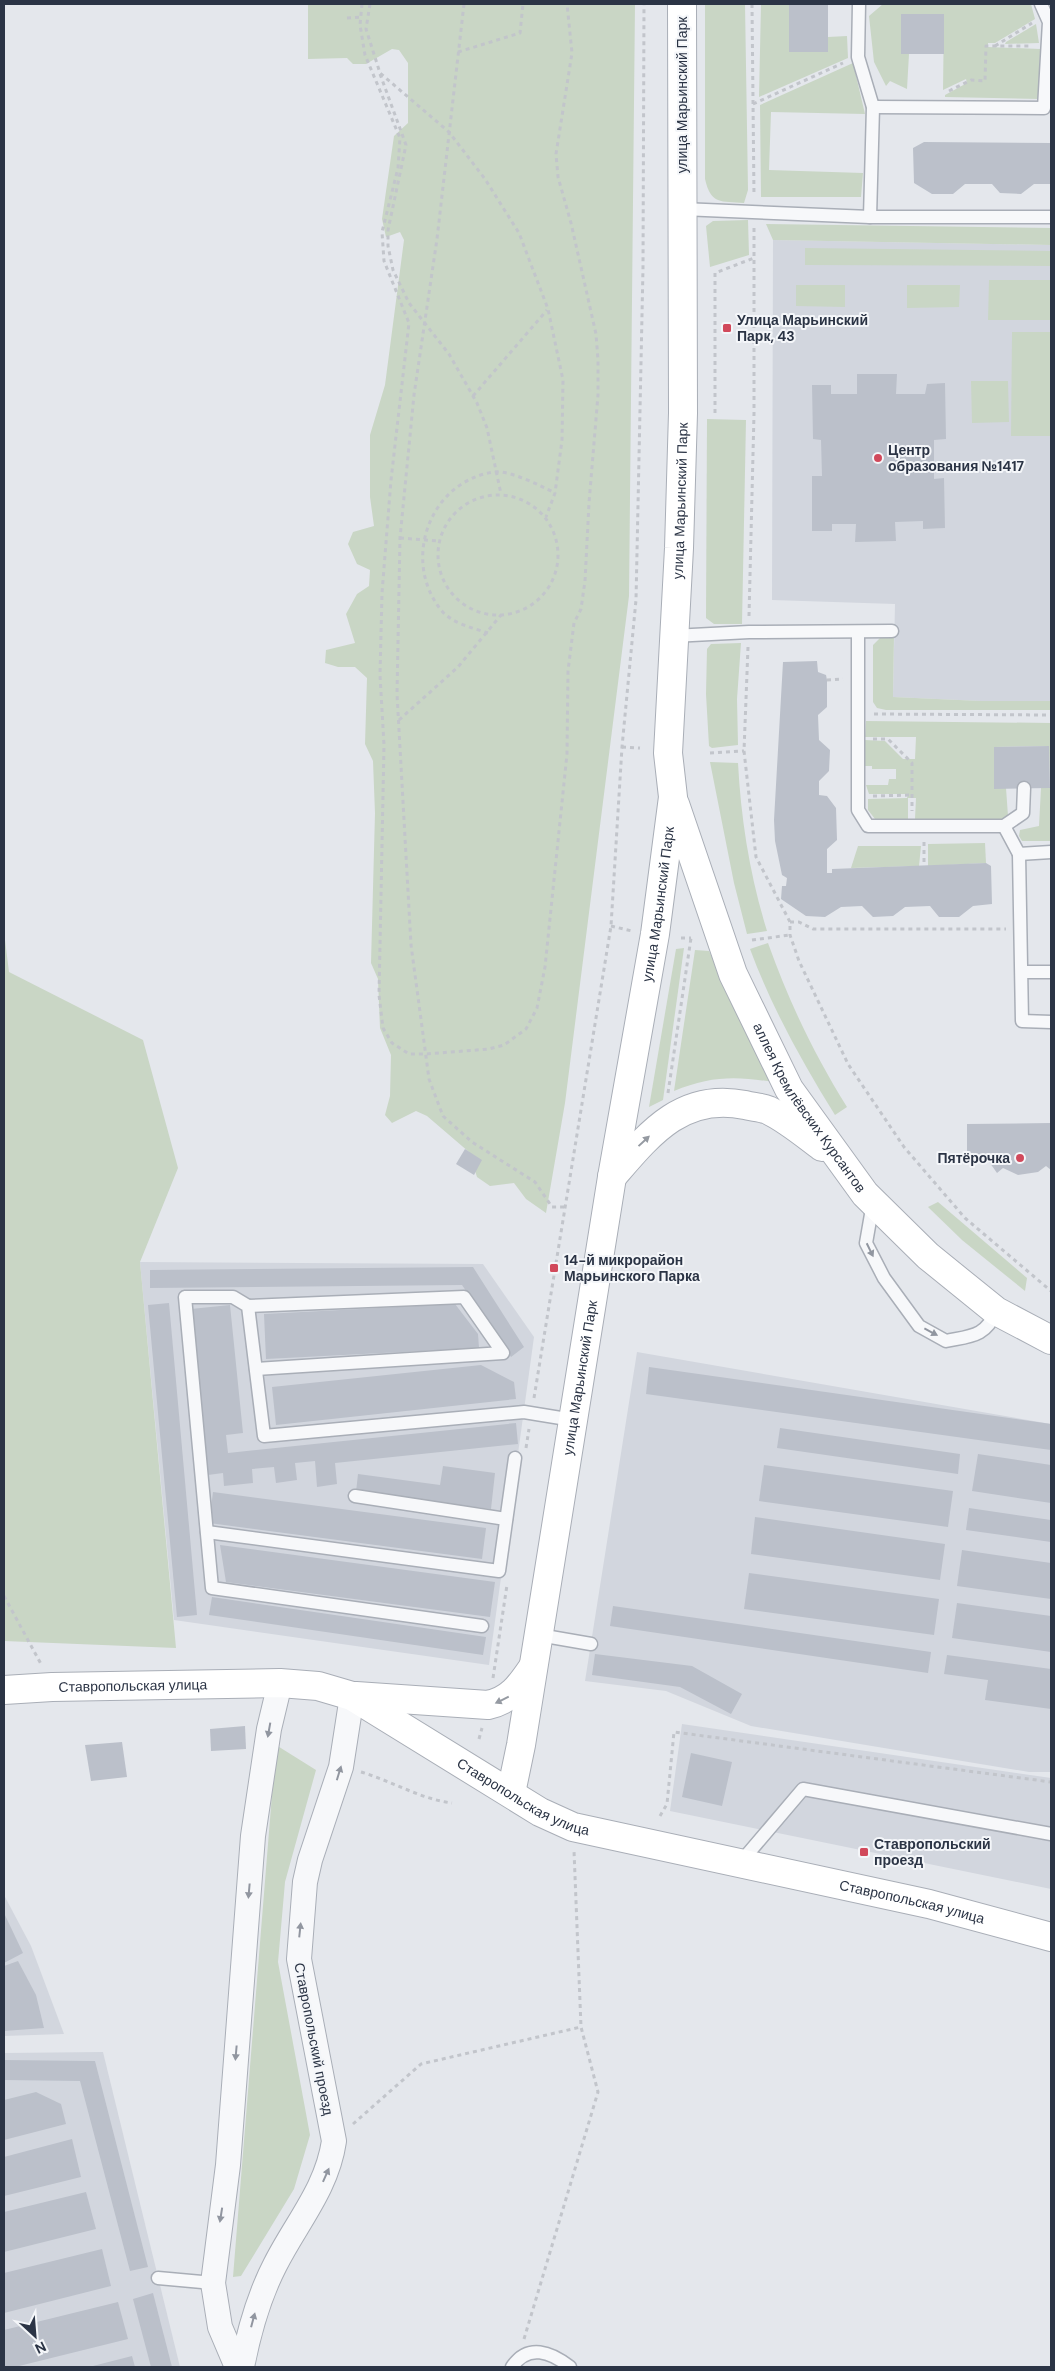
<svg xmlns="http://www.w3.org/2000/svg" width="1055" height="2371" font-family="'DM Sans',sans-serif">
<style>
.built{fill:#d2d6de}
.green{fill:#c9d6c5}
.building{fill:#bbc0ca}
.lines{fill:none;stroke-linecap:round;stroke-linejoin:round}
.lane-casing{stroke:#a9aeb7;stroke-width:15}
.street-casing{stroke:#a9aeb7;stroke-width:26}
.secondary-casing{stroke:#a9aeb7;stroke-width:30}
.path{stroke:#c2c5cb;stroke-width:3;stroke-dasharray:4 4;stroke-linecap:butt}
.lane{stroke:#f7f8fa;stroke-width:12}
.street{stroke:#f7f8fa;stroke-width:24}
.secondary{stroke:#fff;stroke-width:28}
.oneway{fill:#959aa2}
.oneway2{fill:#9196a0}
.poi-dot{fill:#d1495b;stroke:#f4f6f9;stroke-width:2}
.labels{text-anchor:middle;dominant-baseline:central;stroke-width:4;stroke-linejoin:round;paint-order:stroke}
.street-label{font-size:14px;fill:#2b3445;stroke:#f4f6f9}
.poi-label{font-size:14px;font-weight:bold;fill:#2b3445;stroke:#f4f6f9;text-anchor:start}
</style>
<rect width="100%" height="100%" fill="#e4e7ec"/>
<!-- built -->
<g class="built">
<polygon points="773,240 1051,245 1051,701 981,701 893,697 895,604 772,600"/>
<polygon points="140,1262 483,1264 534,1337 489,1665 174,1620"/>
<polygon points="637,1352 1051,1424 1051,1772 1029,1772 751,1726 666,1691 585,1681"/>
<polygon points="682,1724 1051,1778 1051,1889 670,1811"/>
<polygon points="4,1895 31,1946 64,2034 4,2036"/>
<polygon points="103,2052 180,2367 4,2367 4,2053"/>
</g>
<!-- green -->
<g class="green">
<polygon points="308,4 635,4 629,596 565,1103 546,1213 526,1199 514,1183 490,1186 477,1177 469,1152 427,1116 416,1111 392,1123 385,1115 390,1096 391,1055 380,1028 378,979 371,963 375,813 373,761 365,744 367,678 355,667 338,667 325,663 326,650 355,643 346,614 357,594 369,586 370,570 357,564 348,544 353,532 374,526 370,497 370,435 385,385 404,240 400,232 386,237 382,219 394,136 408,123 408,63 399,50 392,49 366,64 353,64 347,58 308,59"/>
<path d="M705,4h40l3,186 -4,13c-23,-2 -33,2 -39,-24z"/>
<polygon points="761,4 789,4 789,52 827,52 828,37 847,36 848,58 759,97"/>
<polygon points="883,4 1031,4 1035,19 995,43 988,43 988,47 1040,49 1039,99 945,97 945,95 967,83 966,79 943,90 944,14 901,14 901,54 909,54 907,89 890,81 886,86 874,62 869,16"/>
<polygon points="1036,24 1039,43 1005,44 1006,42"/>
<polygon points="853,63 865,114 771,112 769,170 863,173 861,197 761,197 760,105"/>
<polygon points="748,220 749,255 710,267 706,226 713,221"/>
<polygon points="766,224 1051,228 1051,245 773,240"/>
<polygon points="805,248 1051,251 1051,266 805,265"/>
<polygon points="989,280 1051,280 1051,320 988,320"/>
<polygon points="796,285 845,285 845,307 796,306"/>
<polygon points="907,285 960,285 959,307 907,308"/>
<polygon points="1012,332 1051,332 1051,436 1011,436"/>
<polygon points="971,381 1008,381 1009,422 972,423"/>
<polygon points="707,419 746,420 742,624 714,624 706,618"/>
<polygon points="894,637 893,697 981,701 1051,701 1051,710 886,710 877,708 873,702 873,645 880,638"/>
<polygon points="741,643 737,699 738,745 712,748 709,746 706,694 707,649 711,644"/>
<polygon points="866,721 1051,723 1051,841 1022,841 1019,836 1020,830 1039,826 1041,788 1050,787 1049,746 994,747 994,788 1006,788 1008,816 1002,819 915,819 916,798 908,798 908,819 875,819 868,810 868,799 907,798 908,794 869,794 866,785 888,785 889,779 896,779 896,769 872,769 872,766 865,766 865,740 885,741 903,759 915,759 916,737 865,737"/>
<path d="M710,762l28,1c3,57 12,113 29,168l-20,3 -13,-51z"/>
<polygon points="985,843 986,863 928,866 928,844"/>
<polygon points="858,846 921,846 919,866 851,868"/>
<polygon points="4,932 9,972 143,1040 178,1168 140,1262 176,1648 4,1641"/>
<path d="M768,943c21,59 46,111 79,164l-12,8c-33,-53 -63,-107 -85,-166z"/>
<polygon points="684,948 663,1100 649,1107 676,949"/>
<path d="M695,950l14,1 64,131c-37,-6 -63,-6 -99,9z"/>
<polygon points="938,1202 1027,1278 1025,1291 962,1240 928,1207"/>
<polygon points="276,1745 316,1770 285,1882 278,1962 310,2135 294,2189 241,2276 233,2277"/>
</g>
<!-- building -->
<g class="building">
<rect x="789" y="4" width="39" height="48"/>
<rect x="901" y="14" width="43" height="40"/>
<polygon points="924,142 1051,143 1051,184 1034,184 1021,194 1000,193 992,184 965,184 953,194 932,194 914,183 913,148"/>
<polygon points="857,374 897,374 896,394 925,394 927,384 945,383 946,439 934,440 934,479 944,478 945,528 923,529 923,521 895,522 896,541 855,542 856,524 832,524 832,531 812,531 812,476 822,476 821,440 813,439 812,385 831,385 831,394 857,394"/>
<polygon points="817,661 818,672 826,675 827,680 827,707 818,715 819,740 830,750 829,771 819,781 819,795 827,796 836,808 837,840 827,849 827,873 832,873 832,869 986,863 991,866 992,904 973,906 959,917 939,917 930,906 905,907 893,916 873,917 862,906 841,907 825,917 806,916 781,899 782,886 786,886 787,878 782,875 775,841 774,820 783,662"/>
<polygon points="1049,746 1050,788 994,789 994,747"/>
<polygon points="1051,1123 1051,1170 1046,1166 1038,1172 1018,1175 1003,1168 997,1173 985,1156 967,1156 967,1124"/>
<polygon points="465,1149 482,1160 474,1175 456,1164"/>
<polygon points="473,1267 524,1347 511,1357 462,1285 150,1288 150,1270"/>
<polygon points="169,1303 197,1615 177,1617 148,1305"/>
<polygon points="455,1304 478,1334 479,1348 266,1359 264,1314"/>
<polygon points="230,1305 243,1433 226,1435 228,1453 516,1423 518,1444 335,1463 337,1484 317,1487 315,1461 295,1463 297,1480 276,1483 274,1467 252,1469 253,1483 224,1486 223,1473 208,1475 191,1309"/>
<polygon points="481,1365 514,1382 516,1399 276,1425 272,1387"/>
<polygon points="649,1367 1051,1424 1051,1450 646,1394"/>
<polygon points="780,1428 960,1454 958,1474 777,1448"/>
<polygon points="978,1454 1051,1465 1051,1503 972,1491"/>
<polygon points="764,1465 953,1491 948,1527 759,1501"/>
<polygon points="443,1466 495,1473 491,1509 356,1492 358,1474 440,1485"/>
<polygon points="213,1492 486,1528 482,1559 209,1523"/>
<polygon points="969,1508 1051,1520 1051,1542 966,1530"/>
<polygon points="755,1517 945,1544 940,1580 751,1554"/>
<polygon points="220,1545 495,1582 490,1617 226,1582"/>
<polygon points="962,1550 1051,1563 1051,1599 957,1586"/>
<polygon points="749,1573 939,1599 934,1635 744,1609"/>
<polygon points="212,1597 486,1637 483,1655 209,1615"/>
<polygon points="957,1603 1051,1616 1051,1652 952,1638"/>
<polygon points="613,1606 931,1652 928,1673 610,1626"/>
<polygon points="595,1654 692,1666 742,1694 731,1714 680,1687 592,1675"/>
<polygon points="947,1655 1051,1669 1051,1709 985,1700 988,1680 944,1674"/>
<polygon points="245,1726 246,1749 211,1751 210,1729"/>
<polygon points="122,1742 127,1777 91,1781 85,1745"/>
<polygon points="691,1753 732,1762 722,1806 682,1797"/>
<polygon points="4,1913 23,1953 4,1963"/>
<polygon points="18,1961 36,1995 44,2028 4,2031 4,1966"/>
<polygon points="4,2060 95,2061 148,2267 130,2271 80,2081 4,2080"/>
<polygon points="36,2092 61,2104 66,2124 4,2140 4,2100"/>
<polygon points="72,2139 81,2177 4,2196 4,2157"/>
<polygon points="86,2192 96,2229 4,2252 4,2212"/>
<polygon points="102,2249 111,2286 4,2313 4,2273"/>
<polygon points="153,2293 172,2367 151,2367 133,2299"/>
<polygon points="118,2302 128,2339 15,2367 4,2367 4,2330"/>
<polygon points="132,2356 135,2367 89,2367"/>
</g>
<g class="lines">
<!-- lane casing -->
<g class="lane-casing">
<g id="lane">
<polyline points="859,4 858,57 873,107 870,217"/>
<polyline points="873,107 1044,108 1049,22 1041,4"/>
<polyline points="682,209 870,217 1051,217"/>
<polyline points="858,633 858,810 868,826 1004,826 1023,813 1024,788"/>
<polyline points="673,636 749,632 892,631"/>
<polyline points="1004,826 1019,854 1051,852"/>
<polyline points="1019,854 1022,1021 1051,1022"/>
<polyline points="1022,972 1051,972"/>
<path d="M873,1203l-7,40 18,35 35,48 27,15c24,-5 40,-4 50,-30"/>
<polyline points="248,1306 464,1297 503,1353 256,1369"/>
<polyline points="355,1496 506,1519"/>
<polyline points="207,1532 499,1571 515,1458"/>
<polyline points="482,1626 212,1588 185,1297 233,1297 248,1306 264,1436 524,1412 573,1420"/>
<polyline points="539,1635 591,1644"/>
<polyline points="740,1863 803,1789 1051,1834"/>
<polyline points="158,2278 213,2283"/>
<path d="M512,2367c16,-24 39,-15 58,0"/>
</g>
</g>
<!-- street casing -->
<g class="street-casing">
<g id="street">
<polyline points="237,2367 220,2327 213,2283 228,2165 253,1836 269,1729 280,1683"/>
<path d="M242,2367c7,-36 16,-69 33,-102 21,-42 52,-76 59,-124l-35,-182 6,-77 5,-22 31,-93 11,-71"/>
</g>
</g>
<!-- secondary casing -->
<g class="secondary-casing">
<g id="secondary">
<path id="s1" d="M675,804l58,170 56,115 76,105 63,62 68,55 55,29"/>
<path d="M612,1177c37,-43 70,-85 133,-72 7,2 16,2 23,5 19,9 38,25 54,37"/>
<path id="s2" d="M4,1690l48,-3 228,-4 38,3 34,10 188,116 33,15 356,77 122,33"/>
<path d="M356,1696l132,9c23,-5 32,-19 45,-38"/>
<path id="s3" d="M511,1793l10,-48 91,-568 43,-243 18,-137 -5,-44 11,-205 4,-135 -1,-409"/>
</g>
</g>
<!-- path -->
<g class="path">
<polyline points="362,4 360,25 365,55 400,138 398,168 382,232 384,261 409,323 391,480 382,593 380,675 384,745 379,995 383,1028 392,1043 409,1054 426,1054 489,1049 504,1045 526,1029 537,1008 545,967 567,754 568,671 574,623 581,609 585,581 589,503 598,395 598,360 596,334 571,223 558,177 556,154 572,53 567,4"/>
<polyline points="370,4 366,29 380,73 449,132 485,179 519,233 548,309 563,380 562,440 555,493 546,517"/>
<polyline points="464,4 437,239 414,395 400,538 397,694 411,945 429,1079 443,1116 472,1142 535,1182 552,1207 564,1207"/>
<polyline points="752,4 754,196"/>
<polyline points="347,18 361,17"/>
<polyline points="995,46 1032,23"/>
<polyline points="458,52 520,33 523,4"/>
<polyline points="380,74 406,145 388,230 388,246 393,270 409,303 449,354 477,403 487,428 501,494"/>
<polyline points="949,91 971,80 985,81 986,46 1032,46"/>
<polyline points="753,104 843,63"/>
<polyline points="473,396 547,310"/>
<polyline points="715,413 715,273 754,258"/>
<circle cx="498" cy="555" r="60"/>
<polyline points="400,538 439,541"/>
<polyline points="749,616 754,414 754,227"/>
<path d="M488,633c-15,-5 -37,-10 -47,-23 -40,-50 -11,-129 53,-138 16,-2 47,14 61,21"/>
<polyline points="748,647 744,751 756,857 790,922 790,935 799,961 848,1064 904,1147 965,1218 1051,1291"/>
<polyline points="827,680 843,679"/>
<polyline points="874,714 1051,715"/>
<polyline points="399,720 458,667 501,615"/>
<polyline points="873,739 888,739 912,763 912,811"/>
<polyline points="622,747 640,748"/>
<polyline points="710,753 744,751"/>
<polyline points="873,796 912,795"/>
<polyline points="924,842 924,866"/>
<polyline points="790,922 799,922 813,929 1006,929"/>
<polyline points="611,926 632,931"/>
<polyline points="681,938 691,938"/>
<polyline points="752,940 790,935"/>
<polyline points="668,1093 691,938"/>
<polyline points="534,1398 611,926 622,747 636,600 643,268 644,4"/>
<polyline points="526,1448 529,1429"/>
<polyline points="4,1596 41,1664"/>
<polyline points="493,1678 507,1585"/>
<polyline points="479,1739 482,1728"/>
<path d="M361,1772c31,9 59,27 91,31"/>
<polyline points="660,1816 667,1804 674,1732 1051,1782"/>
<polyline points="353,2124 421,2064 581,2027"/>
<polyline points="524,2339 598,2092 581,2027 574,1851"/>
</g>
<!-- lane -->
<use href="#lane" class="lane"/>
<!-- street -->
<use href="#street" class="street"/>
<!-- secondary -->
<use href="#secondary" class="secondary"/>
</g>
<!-- one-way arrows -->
<defs><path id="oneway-solid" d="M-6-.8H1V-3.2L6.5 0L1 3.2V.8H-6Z" transform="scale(1.25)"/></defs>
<g class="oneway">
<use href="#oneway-solid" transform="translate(644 1141) rotate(-43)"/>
<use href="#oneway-solid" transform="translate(502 1700) rotate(154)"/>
</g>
<g class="oneway2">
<use href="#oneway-solid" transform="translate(870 1250) rotate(64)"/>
<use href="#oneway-solid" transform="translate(931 1332) rotate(28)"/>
<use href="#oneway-solid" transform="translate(269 1730) rotate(100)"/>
<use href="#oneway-solid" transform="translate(339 1773) rotate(-73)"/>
<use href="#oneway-solid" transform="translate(249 1891) rotate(95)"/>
<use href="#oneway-solid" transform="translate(300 1930) rotate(-84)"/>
<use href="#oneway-solid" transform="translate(236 2053) rotate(95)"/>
<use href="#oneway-solid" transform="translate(326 2175) rotate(-66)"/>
<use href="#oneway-solid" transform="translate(221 2215) rotate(99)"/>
<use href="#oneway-solid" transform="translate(253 2320) rotate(-75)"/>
</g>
<!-- markers -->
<g class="poi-dot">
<rect x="722" y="323" width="10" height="10" rx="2.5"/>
<circle cx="878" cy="458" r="5"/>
<circle cx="1020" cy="1158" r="5"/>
<rect x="549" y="1263" width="10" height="10" rx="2.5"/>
<rect x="859" y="1847" width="10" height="10" rx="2.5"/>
</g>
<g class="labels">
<!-- street labels -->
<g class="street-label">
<text transform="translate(682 95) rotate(-90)">улица Марьинский Парк</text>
<text stroke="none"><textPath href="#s3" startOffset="1306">улица Марьинский Парк</textPath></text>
<text stroke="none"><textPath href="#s3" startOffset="901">улица Марьинский Парк</textPath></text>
<text stroke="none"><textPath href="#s1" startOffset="334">аллея Кремлёвских Курсантов</textPath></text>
<text stroke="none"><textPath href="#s3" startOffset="421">улица Марьинский Парк</textPath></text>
<text stroke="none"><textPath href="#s2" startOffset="129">Ставропольская улица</textPath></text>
<text stroke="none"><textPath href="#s2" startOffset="549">Ставропольская улица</textPath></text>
<text stroke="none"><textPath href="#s2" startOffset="954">Ставропольская улица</textPath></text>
<text transform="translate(314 2039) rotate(79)">Ставропольский проезд</text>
</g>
<!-- poi labels -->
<g class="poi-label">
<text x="737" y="320">Улица Марьинский<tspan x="737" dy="16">Парк, 43</tspan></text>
<text x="888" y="450">Центр<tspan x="888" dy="16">образования №1417</tspan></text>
<text x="1010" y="1158" text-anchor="end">Пятёрочка</text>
<text x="564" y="1260">14-й микрорайон<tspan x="564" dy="16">Марьинского Парка</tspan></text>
<text x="874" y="1844">Ставропольский<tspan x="874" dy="16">проезд</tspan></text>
</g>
</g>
<!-- border -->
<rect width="1055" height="2371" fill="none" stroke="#2b3445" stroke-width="10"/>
<!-- north arrow -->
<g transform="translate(35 2336) rotate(154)" stroke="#f4f6f9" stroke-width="4" paint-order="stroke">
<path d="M0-4L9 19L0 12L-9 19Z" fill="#2b3445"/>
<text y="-8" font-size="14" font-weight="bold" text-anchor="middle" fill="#2b3445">N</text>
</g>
</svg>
